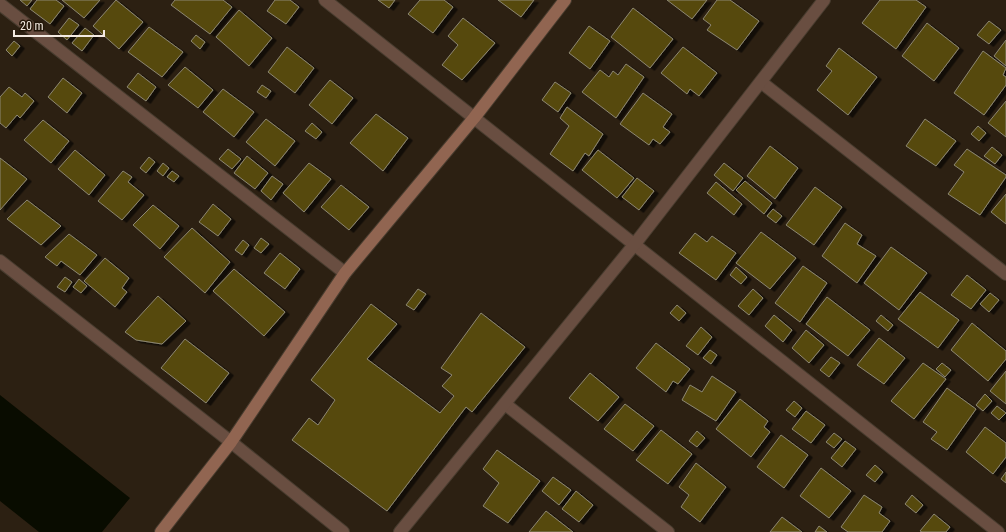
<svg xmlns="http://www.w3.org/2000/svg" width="1006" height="532" font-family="'Roboto Condensed',sans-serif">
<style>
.water{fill:#090c00}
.building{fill:#57480d;stroke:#8c8772;filter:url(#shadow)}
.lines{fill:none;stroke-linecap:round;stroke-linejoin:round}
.street-casing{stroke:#483c2f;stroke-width:14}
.secondary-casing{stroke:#483c2f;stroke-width:14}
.street{stroke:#694e41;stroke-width:12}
.secondary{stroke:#916551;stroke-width:12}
</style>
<defs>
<filter id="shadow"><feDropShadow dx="4.5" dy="2.5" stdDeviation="0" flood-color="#0009"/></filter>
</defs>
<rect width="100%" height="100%" fill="#2c2012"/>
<!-- water -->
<polygon class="water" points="0,395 130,498 102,532 39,532 0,501"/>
<!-- building -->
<g class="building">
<polygon points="20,0 32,0 27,6"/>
<polygon points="37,0 56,0 64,6 50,24 30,9"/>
<polygon points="62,0 100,0 84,18"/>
<polygon points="116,0 143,22 119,49 93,26"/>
<polygon points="175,0 223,0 232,7 210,34 171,5"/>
<polygon points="275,0 290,0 299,7 286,24 267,11"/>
<polygon points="378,0 395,0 389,8"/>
<polygon points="420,0 444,0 453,7 433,33 408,14"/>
<polygon points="498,0 534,0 521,17"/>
<polygon points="667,0 707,0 692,19"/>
<polygon points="717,0 730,0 759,21 737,50 707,30 711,25 703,19"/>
<polygon points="880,0 916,0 926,7 896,49 862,23"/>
<polygon points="633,8 673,39 650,68 611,37"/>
<polygon points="239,10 272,38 249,66 216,37"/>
<polygon points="69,18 79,25 67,40 58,32"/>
<polygon points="463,18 495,43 462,80 442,65 458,45 448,36"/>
<polygon points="989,21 1001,30 989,44 977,35"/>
<polygon points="927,23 959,48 934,81 902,56"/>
<polygon points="589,26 610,41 590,69 569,53"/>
<polygon points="149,27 183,52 162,77 128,52"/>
<polygon points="85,28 94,35 82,51 72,43"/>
<polygon points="196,35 205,42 200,49 191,41"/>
<polygon points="1006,40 1006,66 994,56"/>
<polygon points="14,41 20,46 12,56 6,50"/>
<polygon points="287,47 314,68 295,93 268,72"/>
<polygon points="683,47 717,73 699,96 690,89 687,94 661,73"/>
<polygon points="839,48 877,77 848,115 817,90 832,71 826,66"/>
<polygon points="983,51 1006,68 1003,75 1006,77 1006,85 984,115 954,93"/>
<polygon points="626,64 644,77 616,118 582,92 600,70 609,77 613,71 618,75"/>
<polygon points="185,67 213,90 198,108 168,85"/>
<polygon points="138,73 156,87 146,101 127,87"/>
<polygon points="63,78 82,93 67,113 48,97"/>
<polygon points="330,80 353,98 332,124 309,105"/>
<polygon points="555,82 571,93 558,112 542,100"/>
<polygon points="262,85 271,91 266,98 257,92"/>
<polygon points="9,87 22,97 25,93 34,101 20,118 17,115 6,128 0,123 0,97"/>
<polygon points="223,89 254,112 234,137 203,112"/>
<polygon points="643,93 672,114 663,127 670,132 660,144 653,139 649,145 620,124"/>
<polygon points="1006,101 1006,137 988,123"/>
<polygon points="567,107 603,134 589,156 585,153 573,171 550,154 569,126 560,118"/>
<polygon points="376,114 408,138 383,171 350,143"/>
<polygon points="266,119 295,141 275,166 246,142"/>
<polygon points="925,119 956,141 936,166 906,146"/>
<polygon points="43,120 69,141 51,163 24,140"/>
<polygon points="312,123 322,132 316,139 305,131"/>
<polygon points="978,126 986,133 979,141 971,134"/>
<polygon points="770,146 798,168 775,199 747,176"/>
<polygon points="992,147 1002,155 995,164 984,156"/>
<polygon points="228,149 241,159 232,169 219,159"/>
<polygon points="967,149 1006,175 1006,177 980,215 948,194 964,172 954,165"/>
<polygon points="75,150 105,175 89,195 58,169"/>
<polygon points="598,150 634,178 617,198 582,170"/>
<polygon points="247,156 268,173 255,189 234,173"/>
<polygon points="149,157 155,162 146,173 140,168"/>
<polygon points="0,158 27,179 0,210"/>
<polygon points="163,163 169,168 163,176 157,171"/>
<polygon points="309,163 331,179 304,212 283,193"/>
<polygon points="724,163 743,178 733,191 714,175"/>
<polygon points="123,171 132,177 128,182 144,195 122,220 98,201"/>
<polygon points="172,171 179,176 174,182 167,177"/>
<polygon points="272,176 283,184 271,200 261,191"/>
<polygon points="637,178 654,191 639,210 622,197"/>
<polygon points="745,181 772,203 764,214 736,190"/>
<polygon points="716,182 742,204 734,215 707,193"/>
<polygon points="341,185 369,207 349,230 321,207"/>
<polygon points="815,187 842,207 814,245 786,225"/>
<polygon points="1006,194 1006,224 991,212"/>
<polygon points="27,200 61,226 41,245 7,219"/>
<polygon points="213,204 231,219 218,236 199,222"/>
<polygon points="153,205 179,226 160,249 133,225"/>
<polygon points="773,209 782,216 776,223 767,216"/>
<polygon points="845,223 862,235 857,244 876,256 857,283 822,256"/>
<polygon points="192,228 230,262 205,293 164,257"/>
<polygon points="761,232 796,258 770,289 736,263"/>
<polygon points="695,233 707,242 712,236 736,253 716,280 679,253"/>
<polygon points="69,234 97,255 80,275 61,261 57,266 45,257"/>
<polygon points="261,238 269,244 261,253 254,248"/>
<polygon points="243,240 249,245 242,255 235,250"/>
<polygon points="891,247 927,273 899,310 864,283"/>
<polygon points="280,253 300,269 285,289 264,273"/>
<polygon points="105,258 129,278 122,288 127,292 115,307 84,281"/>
<polygon points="803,266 827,283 800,322 775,303"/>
<polygon points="736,267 747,277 741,284 730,275"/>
<polygon points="234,269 285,312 264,336 213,291"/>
<polygon points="967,275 986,290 971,309 951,295"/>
<polygon points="65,277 72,282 65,292 57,287"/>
<polygon points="79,279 87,286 81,293 73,287"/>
<polygon points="418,289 426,294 414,310 406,305"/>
<polygon points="753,289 763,298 749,315 738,306"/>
<polygon points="920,292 959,320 938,348 898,319"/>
<polygon points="990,293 999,300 989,312 980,304"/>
<polygon points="158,296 186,321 162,344 136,340 125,332"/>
<polygon points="827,297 870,330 848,356 806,324"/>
<polygon points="371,304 397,324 367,359 440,413 454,396 442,386 452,375 441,368 481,313 525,347 472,412 466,407 387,511 292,440 309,418 318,425 335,400 311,380"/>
<polygon points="677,305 686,313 679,321 670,313"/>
<polygon points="774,315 792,330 783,342 765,326"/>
<polygon points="881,315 893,325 888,331 876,321"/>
<polygon points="972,323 1006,351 1006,359 988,381 951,350"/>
<polygon points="701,327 712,337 698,355 686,346"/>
<polygon points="806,330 824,345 809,363 792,348"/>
<polygon points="879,338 905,358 884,384 857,365"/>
<polygon points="185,339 229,373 206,403 161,368"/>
<polygon points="656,343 690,369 678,384 673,381 666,392 636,368"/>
<polygon points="710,350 717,355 711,364 703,358"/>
<polygon points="831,357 840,363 829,377 820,370"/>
<polygon points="923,363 946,379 914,419 891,401"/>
<polygon points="942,363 951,370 945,377 936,369"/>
<polygon points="1006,371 1006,404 990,391"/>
<polygon points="590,373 619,397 598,421 569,398"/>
<polygon points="712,376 736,392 716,421 682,400 690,385 702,392"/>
<polygon points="947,388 976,409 947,450 931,439 937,432 923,422"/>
<polygon points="985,394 992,401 983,411 976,405"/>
<polygon points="740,399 768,421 764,427 770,432 751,457 716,429"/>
<polygon points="794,401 802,408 795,417 786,410"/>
<polygon points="625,404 654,426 633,451 604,429"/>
<polygon points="997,406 1006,413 999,420 991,413"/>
<polygon points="806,411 825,425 811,443 792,429"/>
<polygon points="985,427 1006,443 1006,457 993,474 966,452"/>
<polygon points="661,430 692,454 668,484 636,460"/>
<polygon points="697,431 705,438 697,447 689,441"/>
<polygon points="834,433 842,439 834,448 826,442"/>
<polygon points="781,435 808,455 784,488 757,467"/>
<polygon points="845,441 856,449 842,467 831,458"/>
<polygon points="497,450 540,481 508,523 483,506 499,483 483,469"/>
<polygon points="696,463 726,487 700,522 681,507 689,495 679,487"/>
<polygon points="875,465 883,472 875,482 866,475"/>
<polygon points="821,468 851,491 829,518 800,496"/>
<polygon points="1006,472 1006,483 1001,479"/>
<polygon points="553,477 571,490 559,505 542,491"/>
<polygon points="576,491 593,505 579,522 562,509"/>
<polygon points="864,495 882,507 879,513 890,521 882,532 848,532 841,527"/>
<polygon points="912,495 923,505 916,513 905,504"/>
<polygon points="546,511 573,532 529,532"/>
<polygon points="934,514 950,527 946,532 922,532 920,531"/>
<polygon points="782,517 802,532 770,532"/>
<polygon points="819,526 827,532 815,532"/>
</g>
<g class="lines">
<!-- street casing -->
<g class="street-casing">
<g id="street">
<polyline points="325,0 998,532"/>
<polyline points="0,4 345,273"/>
<polyline points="761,82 1006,274"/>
<polyline points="0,261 231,442 343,532"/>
<polyline points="505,404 668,532"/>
<polyline points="400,532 634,245 824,0"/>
</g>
</g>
<!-- secondary casing -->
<g class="secondary-casing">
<polyline id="secondary" points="161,532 231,442 345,273 474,118 565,0"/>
</g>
<!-- street -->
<use href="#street" class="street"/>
<!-- secondary -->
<use href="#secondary" class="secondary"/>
</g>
<!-- scale -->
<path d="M14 30v6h90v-6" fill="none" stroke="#f4ebe2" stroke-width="2"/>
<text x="20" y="30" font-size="12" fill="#f4ebe2" stroke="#221709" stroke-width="3" paint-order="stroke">20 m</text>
</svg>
